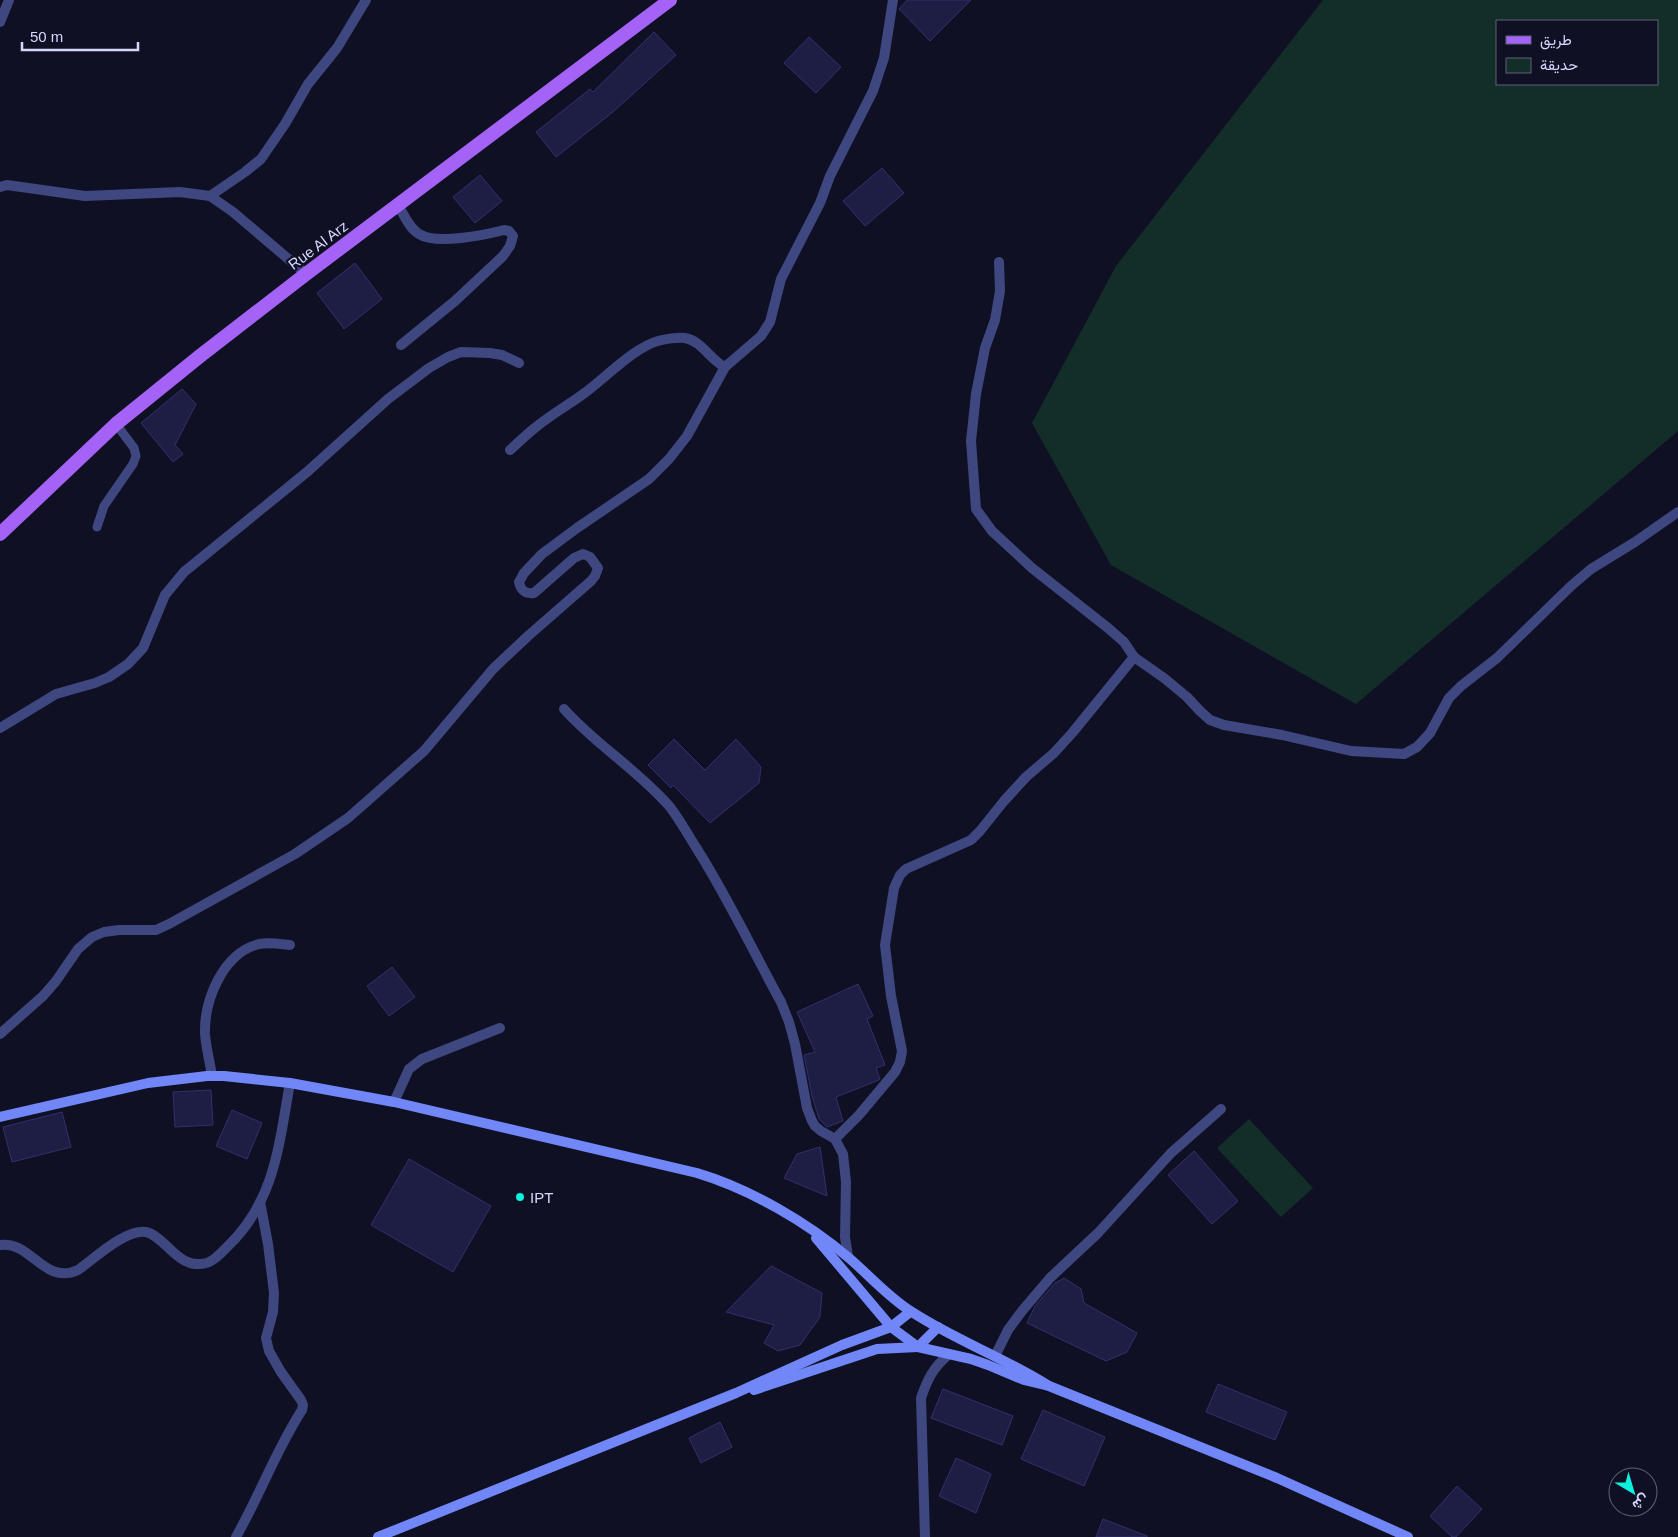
<svg xmlns="http://www.w3.org/2000/svg" width="1678" height="1537" font-family="Helvetica,Vazirmatn,sans-serif">
<style>
.green{fill:#132e28;fill-rule:evenodd}
.building{fill:#1e1d44;stroke:#31306e}
.lines{fill:none;stroke-linecap:round;stroke-linejoin:round}
.service{stroke:#3e4780;stroke-width:9}
.minor{stroke:#3e4780;stroke-width:10}
.tertiary{stroke:#3e4780;stroke-width:10}
.secondary{stroke:#7287f7;stroke-width:10}
.primary{stroke:#a463f6;stroke-width:14}
.poi-dot{fill:#0ef0dd;stroke:#101024;stroke-width:2}
.labels{text-anchor:middle;dominant-baseline:central;stroke-width:4.5;stroke-linejoin:round;paint-order:stroke}
.street-label{font-size:15px;fill:#d5d8fd;stroke:#101024}
.poi-label{font-size:15px;fill:#d5d8fd;stroke:#101024;text-anchor:start}
</style>
<rect width="100%" height="100%" fill="#101024"/>
<!-- green -->
<g class="green">
<path d="M1323,0h355v431l-322,273 -245,-139 -79,-142 84,-157zM1497,21h160v63h-160z"/>
<polygon points="1249,1119 1313,1188 1281,1217 1217,1148"/>
</g>
<!-- building -->
<g class="building">
<polygon points="907,0 971,0 930,41 899,9"/>
<polygon points="654,32 676,55 613,112 556,157 536,132 590,89 593,92"/>
<polygon points="809,37 841,67 816,93 784,63"/>
<polygon points="882,168 904,193 865,226 843,201"/>
<polygon points="480,175 502,201 475,223 453,197"/>
<polygon points="355,263 382,299 344,329 317,293"/>
<polygon points="182,389 196,404 175,445 183,454 173,462 141,423"/>
<polygon points="674,739 705,770 736,739 761,767 759,783 710,823 673,785 671,788 648,765"/>
<polygon points="392,967 415,997 389,1016 367,986"/>
<polygon points="858,984 873,1016 867,1019 885,1065 876,1068 880,1079 879,1080 836,1097 843,1121 827,1127 819,1119 812,1096 804,1055 815,1052 797,1012"/>
<polygon points="211,1090 213,1125 175,1127 173,1092"/>
<polygon points="232,1110 262,1123 247,1159 216,1146"/>
<polygon points="62,1112 71,1147 12,1162 3,1127"/>
<polygon points="820,1147 827,1196 784,1178 797,1154"/>
<polygon points="1194,1151 1238,1201 1212,1224 1168,1175"/>
<polygon points="409,1159 491,1206 453,1272 371,1225"/>
<polygon points="771,1266 822,1293 820,1317 800,1345 778,1351 764,1343 774,1325 726,1312"/>
<polygon points="1064,1278 1081,1289 1084,1303 1137,1333 1127,1352 1106,1361 1027,1323 1035,1306 1055,1283"/>
<polygon points="1218,1384 1287,1412 1275,1440 1206,1412"/>
<polygon points="943,1389 1013,1416 1002,1445 931,1418"/>
<polygon points="1043,1410 1105,1437 1084,1486 1021,1459"/>
<polygon points="720,1422 732,1447 701,1463 689,1438"/>
<polygon points="956,1458 991,1474 976,1513 939,1496"/>
<polygon points="1457,1486 1482,1509 1456,1537 1452,1537 1430,1516"/>
<polygon points="1103,1519 1147,1536 1147,1537 1096,1537"/>
</g>
<g class="lines">
<!-- service -->
<polyline class="service" points="97,527 104,506 133,464 136,456 134,448 116,424"/>
<!-- minor -->
<g class="minor">
<polyline points="0,22 9,0"/>
<polyline points="210,196 245,172 261,159 285,124 308,84 337,48 366,0"/>
<path d="M398,205c6,10 11,23 21,29 17,11 66,1 85,-4l5,1 4,5 -3,10 -7,10 -48,45 -54,44"/>
<polyline points="999,262 1000,291 995,320 985,348 976,394 971,441 976,509 992,531 1032,568 1108,628 1124,642 1134,657 1164,678 1187,697 1200,711 1210,720 1224,725 1282,735 1351,751 1404,754 1417,747 1430,733 1449,698 1461,686 1497,658 1571,586 1591,569 1635,542 1678,512"/>
<path d="M510,450c9,-8 17,-16 26,-23 16,-13 34,-23 50,-35 20,-15 49,-45 72,-51 7,-2 20,-4 27,-3 17,3 25,22 40,29"/>
<path d="M564,709c32,36 74,61 106,98 10,13 18,28 27,42 31,49 56,102 84,153l8,20 6,22 12,64 5,13 3,5 6,5 14,8 8,15 3,28 -1,55 3,20"/>
<polyline points="0,728 56,694 95,683 109,677 128,664 143,648 165,595 184,572 307,472 388,399 429,368 448,357 461,352 490,353 502,355 519,363"/>
<path d="M212,1076c-2,-14 -6,-28 -7,-42 -1,-34 18,-81 54,-90 10,-2 21,0 31,1"/>
<polyline points="394,1102 409,1069 422,1059 500,1028"/>
<polyline points="835,1139 859,1115 895,1072 900,1062 902,1051 891,996 885,945 894,888 900,875 906,869 971,840 980,831 1004,801 1026,777 1054,753 1073,732 1134,657"/>
<polyline points="995,1356 1008,1330 1022,1311 1050,1278 1098,1233 1171,1153 1221,1109"/>
<path d="M236,1537c24,-42 40,-87 66,-127l1,-5 -2,-5 -20,-28 -12,-21 -3,-13 7,-26 1,-19 -6,-49 -8,-42"/>
<path d="M925,1537l-4,-139c7,-20 12,-30 28,-44"/>
</g>
<!-- tertiary -->
<g class="tertiary">
<polyline points="0,187 7,185 85,196 180,192 210,196 233,212 306,274"/>
<path d="M0,1034l43,-38 13,-15 22,-32 14,-12 12,-5 15,-2h37l13,-6 126,-70 53,-36 76,-67 69,-82 35,-33 63,-55 4,-5 3,-8 -8,-11 -7,-3 -9,4 -40,35c-9,1 -13,-2 -15,-11l5,-9 18,-19 35,-26 72,-49 20,-20 18,-23 38,-69 36,-31 9,-14 11,-43 39,-76 10,-27 43,-85 11,-33 9,-58"/>
<path d="M0,1245c31,-5 44,41 78,25 16,-11 47,-41 68,-38 10,2 20,14 27,20 8,7 16,13 27,12 12,0 20,-10 28,-18 47,-45 51,-102 62,-163"/>
</g>
<!-- secondary -->
<g class="secondary">
<path d="M0,1117l148,-34 59,-7h17l66,7 104,19 303,71c53,16 110,49 152,85 20,17 40,40 63,54 43,28 93,46 137,74"/>
<polyline points="816,1238 891,1327 918,1347 971,1359 988,1365 1024,1380 1049,1386 1277,1478 1408,1537"/>
<polyline points="754,1390 877,1349 918,1347 938,1327"/>
<polyline points="378,1537 736,1393 842,1345 891,1327 910,1312"/>
</g>
<!-- primary -->
<polyline class="primary" points="0,534 116,424 200,356 306,274 670,0"/>
</g>
<!-- markers -->
<circle class="poi-dot" cx="520" cy="1197" r="5"/>
<g class="labels">
<!-- street labels -->
<g class="street-label">
<text transform="translate(318 245) rotate(-37)">Rue Al Arz</text>
</g>
<!-- poi labels -->
<g class="poi-label">
<text x="530" y="1197">IPT</text>
</g>
</g>
<!-- legend -->
<rect x="1496" y="20" width="162" height="65" fill="#101024" stroke="#5f607b"/>
<rect x="1506" y="36" width="25" height="8" fill="#a463f6" stroke="#5f607b"/>
<text x="1540" y="45" font-size="15" fill="#d5d8fd">طريق</text>
<rect x="1506" y="58" width="25" height="15" fill="#132e28" stroke="#5f607b"/>
<text x="1540" y="70" font-size="15" fill="#d5d8fd">حديقة</text>
<!-- north arrow -->
<g transform="translate(1633 1492) rotate(142)"><circle r="24" fill="#101024" stroke="#5f607b"/>
<path d="M0-4L9 19L0 12L-9 19Z" fill="#0ef0dd"/>
<text y="-8" font-size="14" font-weight="bold" text-anchor="middle" fill="#d5d8fd">ش</text>
</g>
<!-- scale -->
<path d="M22 42v8h116v-8" fill="none" stroke="#d5d8fd" stroke-width="2.5"/>
<text x="30" y="42" font-size="15" fill="#d5d8fd" stroke="#101024" stroke-width="4" paint-order="stroke">50 m</text>
</svg>
